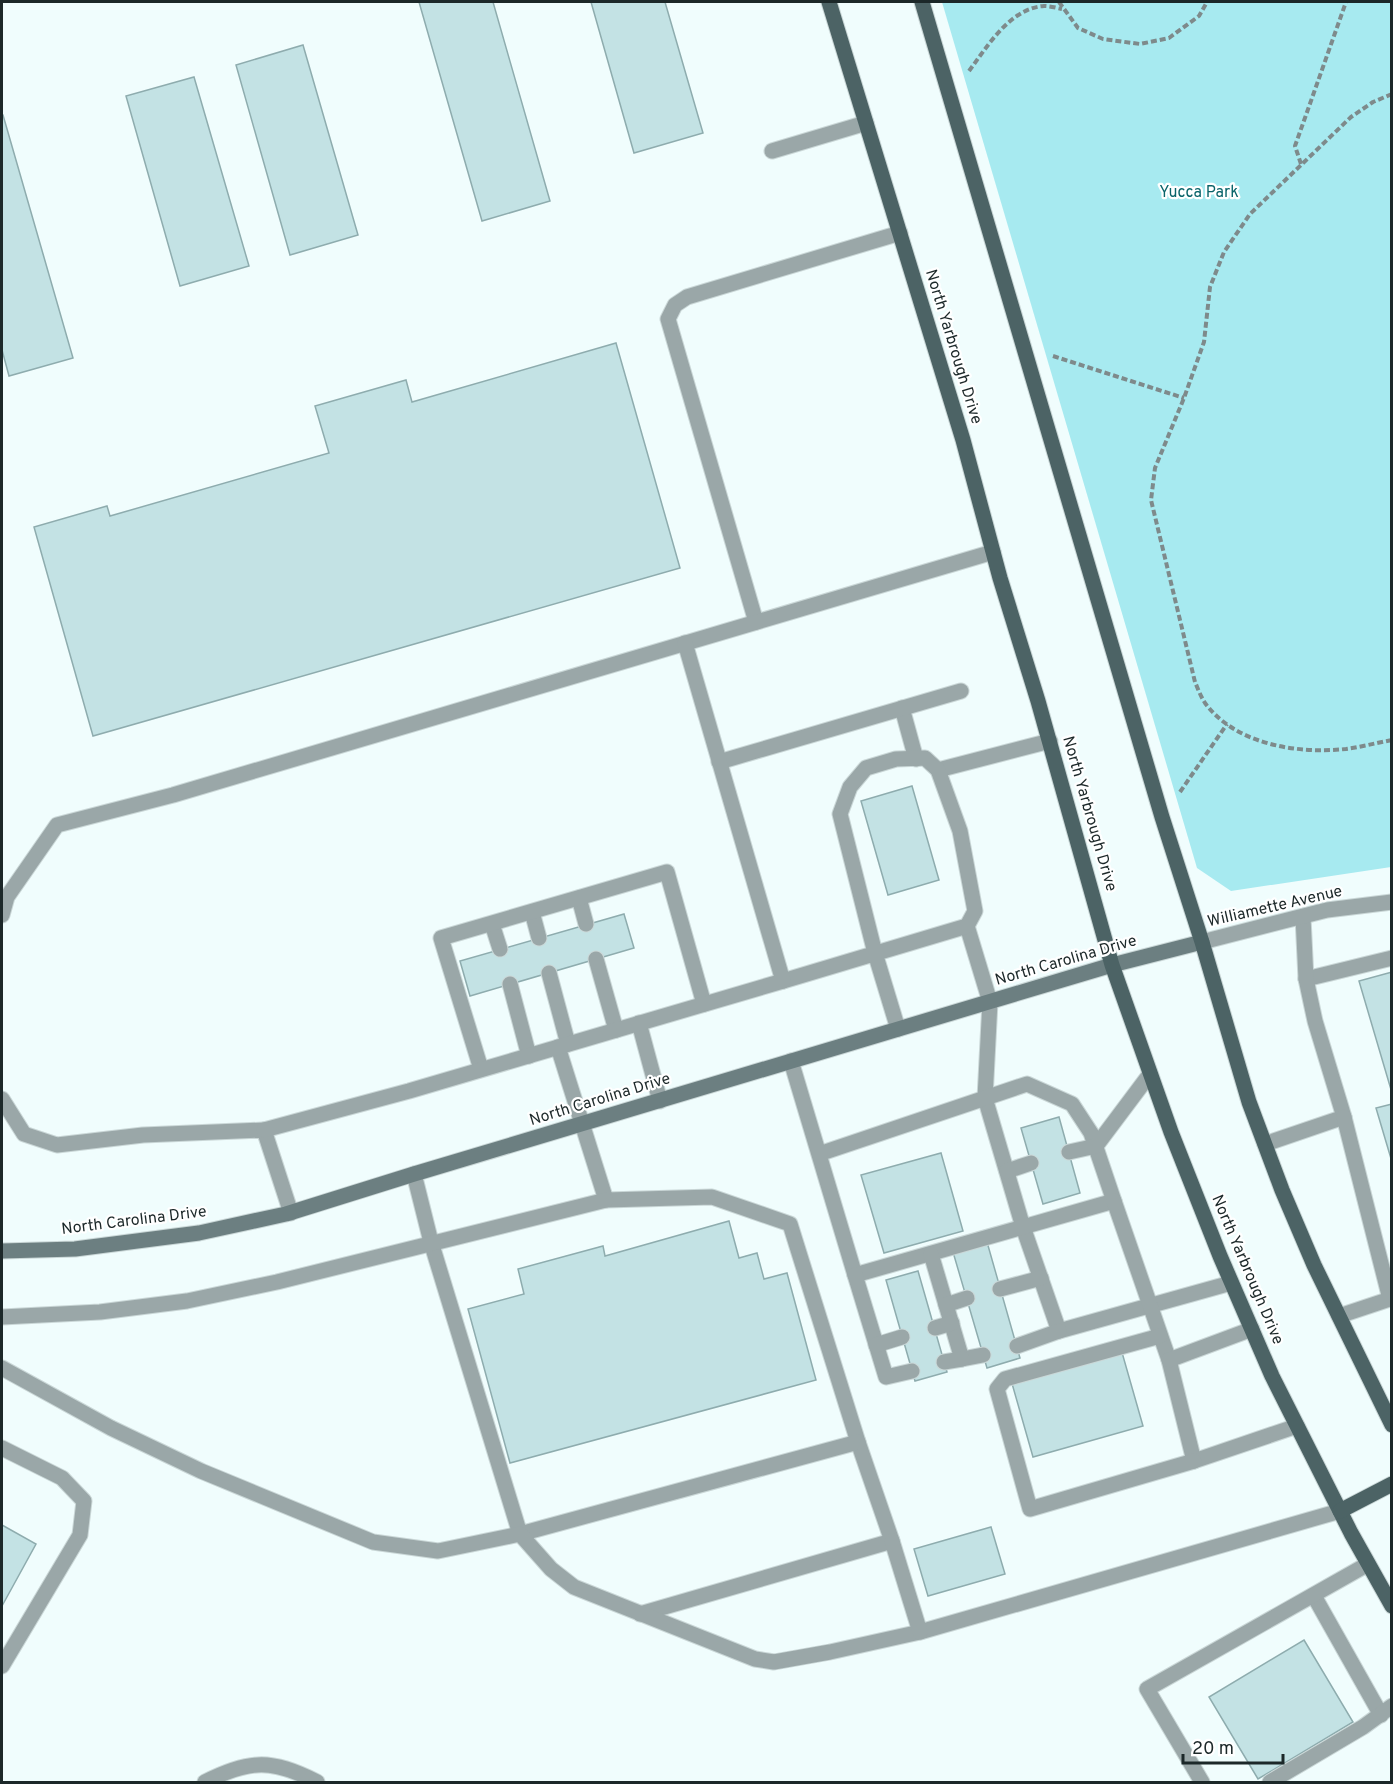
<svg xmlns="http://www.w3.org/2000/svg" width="1393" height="1784" font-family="Overpass,sans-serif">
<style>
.green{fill:#a7eaf0}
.building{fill:#c3e2e4;stroke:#8eacae;stroke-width:1.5}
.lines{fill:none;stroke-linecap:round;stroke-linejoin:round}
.service-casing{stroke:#cad7d7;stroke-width:17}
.minor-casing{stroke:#cad7d7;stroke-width:17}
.tertiary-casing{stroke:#cad7d7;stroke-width:17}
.secondary-casing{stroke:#cad7d7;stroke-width:17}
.primary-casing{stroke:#cad7d7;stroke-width:17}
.path{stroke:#7e8a8b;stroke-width:4;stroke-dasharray:6 3;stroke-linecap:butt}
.service{stroke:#9aa7a8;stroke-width:15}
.minor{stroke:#9aa7a8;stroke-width:15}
.tertiary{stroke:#9aa7a8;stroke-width:15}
.secondary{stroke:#6c7f81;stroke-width:15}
.primary{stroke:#4c6365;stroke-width:15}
.labels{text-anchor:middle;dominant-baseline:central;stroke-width:4.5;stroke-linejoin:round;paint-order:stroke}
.park-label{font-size:16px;fill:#086369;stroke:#fff}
.street-label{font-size:16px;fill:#1c2829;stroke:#fff}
</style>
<rect width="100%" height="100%" fill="#f0fdfd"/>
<!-- green -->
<polygon class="green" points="942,2 1391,2 1391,867 1231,891 1197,868"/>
<!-- building -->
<g class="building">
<polygon points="419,2 493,2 550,201 482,221"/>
<polygon points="591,2 665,2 703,133 634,153"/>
<polygon points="303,45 358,235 290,255 236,65"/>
<polygon points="194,77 249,266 180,286 126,96"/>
<polygon points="2,115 3,115 73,358 9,376 2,350"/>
<polygon points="616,343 680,568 93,736 34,527 107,506 110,516 329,453 315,406 406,380 412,402"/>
<polygon points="912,786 939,880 888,895 861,801"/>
<polygon points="624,914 634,948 470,996 460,961"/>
<polygon points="1392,972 1392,1093 1359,981"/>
<polygon points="1392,1104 1392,1162 1376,1108"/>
<polygon points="1059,1117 1080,1193 1043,1204 1021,1128"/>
<polygon points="941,1153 963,1231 884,1253 861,1175"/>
<polygon points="729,1221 739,1258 757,1253 764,1279 787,1273 816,1380 510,1463 468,1309 524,1294 518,1269 603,1246 605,1256"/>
<polygon points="987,1242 1020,1358 987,1368 953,1252"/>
<polygon points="918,1271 947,1372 915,1381 886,1280"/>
<polygon points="1121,1349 1143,1426 1033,1457 1011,1380"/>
<polygon points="2,1525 36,1544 2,1606"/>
<polygon points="991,1527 1005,1574 928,1596 914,1549"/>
<polygon points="1304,1640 1353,1722 1258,1779 1209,1697"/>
</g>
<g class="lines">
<!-- service casing -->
<g class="service-casing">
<g id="service">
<polyline points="772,151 866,123"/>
<polyline points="756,622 668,319 675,305 687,297 900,233"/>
<polyline points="902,708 916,759"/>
<polyline points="719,762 961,691"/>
<polyline points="938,770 1050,741"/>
<polyline points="579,898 586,924"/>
<polyline points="532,912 539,938"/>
<polyline points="2,915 7,897 57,825 173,795 993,552"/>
<polyline points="492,924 500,949"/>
<polyline points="967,926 990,1002 985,1098 1023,1227 1059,1331 1231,1283"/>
<polyline points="596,959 616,1030"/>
<polyline points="549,973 568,1044"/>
<polyline points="1306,979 1392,958"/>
<polyline points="783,981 967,926 975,911 960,831 938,770 925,758 896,759 866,768 850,787 840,814 875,953 898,1029"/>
<polyline points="510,984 529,1056"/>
<polyline points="639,1023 660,1101"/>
<polyline points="558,1047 606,1200 712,1197 790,1224 858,1442 892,1541 640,1614"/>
<polyline points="791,1061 855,1275 1114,1201 1091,1133 1072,1104 1027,1084 819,1154"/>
<polyline points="481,1069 441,938 667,872 704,1004"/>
<polyline points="2,1099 24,1134 57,1145 143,1135 264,1130 291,1213"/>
<polyline points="264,1130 409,1091 783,981 685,643"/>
<polyline points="1265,1144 1344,1117 1315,1021 1306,979 1303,917"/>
<polyline points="1069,1152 1096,1146 1150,1074"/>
<polyline points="1007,1171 1031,1163"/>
<polyline points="414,1174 431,1242 520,1534 858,1442"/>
<polyline points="1114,1201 1169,1360 1194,1461 1297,1426"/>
<polyline points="931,1254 962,1359 983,1355"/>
<polyline points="855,1275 886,1377 912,1371"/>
<polyline points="1000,1289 1041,1278"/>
<polyline points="946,1305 967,1298"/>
<polyline points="1339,1316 1390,1299 1344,1117"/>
<polyline points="2,1317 100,1312 187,1301 277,1282 606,1200"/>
<polyline points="935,1328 952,1323"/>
<polyline points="1160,1336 1005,1379 997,1389 1030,1509 1194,1461"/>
<polyline points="876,1345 902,1337"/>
<polyline points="1017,1346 1059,1331"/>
<polyline points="1169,1360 1252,1329"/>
<polyline points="944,1362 962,1359"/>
<polyline points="2,1368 111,1428 201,1471 373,1542 438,1551 520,1534 551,1569 574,1587 755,1659 774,1662 830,1652 920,1632 1340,1511"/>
<polyline points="2,1448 62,1478 84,1501 80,1535 2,1666"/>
<polyline points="892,1541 920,1632"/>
<polyline points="1314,1596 1381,1715"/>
<polyline points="1202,1782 1147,1689 1368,1564"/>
<polyline points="1270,1782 1363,1727 1392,1706"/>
</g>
</g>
<!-- minor casing -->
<g class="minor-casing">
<path id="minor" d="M205,1782c45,-23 68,-23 112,0"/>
</g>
<!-- tertiary casing -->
<g class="tertiary-casing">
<polyline id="tertiary" points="1202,942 1327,910 1392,902"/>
</g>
<!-- secondary casing -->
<g class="secondary-casing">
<polyline id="secondary" points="2,1251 75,1249 199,1233 286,1214 414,1174 1112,965 1202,942"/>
</g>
<!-- primary casing -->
<g class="primary-casing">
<g id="primary">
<polyline points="829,2 963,440 1000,578 1038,701 1112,965 1171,1132 1220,1256 1272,1376 1351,1533 1392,1606"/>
<polyline points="922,2 1162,817 1202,942 1249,1102 1282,1190 1314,1265 1392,1425"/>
<polyline points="1340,1511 1392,1484"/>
</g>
</g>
<!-- path -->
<g class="path">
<polyline points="1059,2 1078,28 1103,39 1140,44 1169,38 1199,16 1207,2"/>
<path d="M969,71c18,-24 41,-63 75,-65 6,0 13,2 18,3"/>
<path d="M1392,94l-19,8 -22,15 -101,97 -26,38 -14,35 -6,55 -20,56 -29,70 -4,32 44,182c3,7 6,15 10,21 31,42 93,51 141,46 15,-2 30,-6 46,-9"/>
<polyline points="1301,164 1295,146 1346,2"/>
<polyline points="1053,356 1184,398"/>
<polyline points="1180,792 1227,724"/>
</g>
<!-- service -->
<use href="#service" class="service"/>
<!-- minor -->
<use href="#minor" class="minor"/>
<!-- tertiary -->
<use href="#tertiary" class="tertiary"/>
<!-- secondary -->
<use href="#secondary" class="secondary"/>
<!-- primary -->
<use href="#primary" class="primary"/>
</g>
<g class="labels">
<!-- park labels -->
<g class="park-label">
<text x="1199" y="193">Yucca Park</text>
</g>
<!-- street labels -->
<g class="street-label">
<text transform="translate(953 347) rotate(73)">North Yarbrough Drive</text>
<text transform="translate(1089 814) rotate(74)">North Yarbrough Drive</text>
<text transform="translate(1275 907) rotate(-13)">Williamette Avenue</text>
<text transform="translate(1066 961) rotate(-16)">North Carolina Drive</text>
<text transform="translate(600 1100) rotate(-17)">North Carolina Drive</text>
<text transform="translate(134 1221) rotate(-7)">North Carolina Drive</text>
<text transform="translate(1247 1270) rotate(67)">North Yarbrough Drive</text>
</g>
</g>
<!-- border -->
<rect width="1393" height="1784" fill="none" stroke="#1c2829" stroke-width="6"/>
<!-- scale -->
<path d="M1183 1754v9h100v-9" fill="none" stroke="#1c2829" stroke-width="3"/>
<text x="1192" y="1754" font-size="18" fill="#1c2829" stroke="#ffffff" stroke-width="4.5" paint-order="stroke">20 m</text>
</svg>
